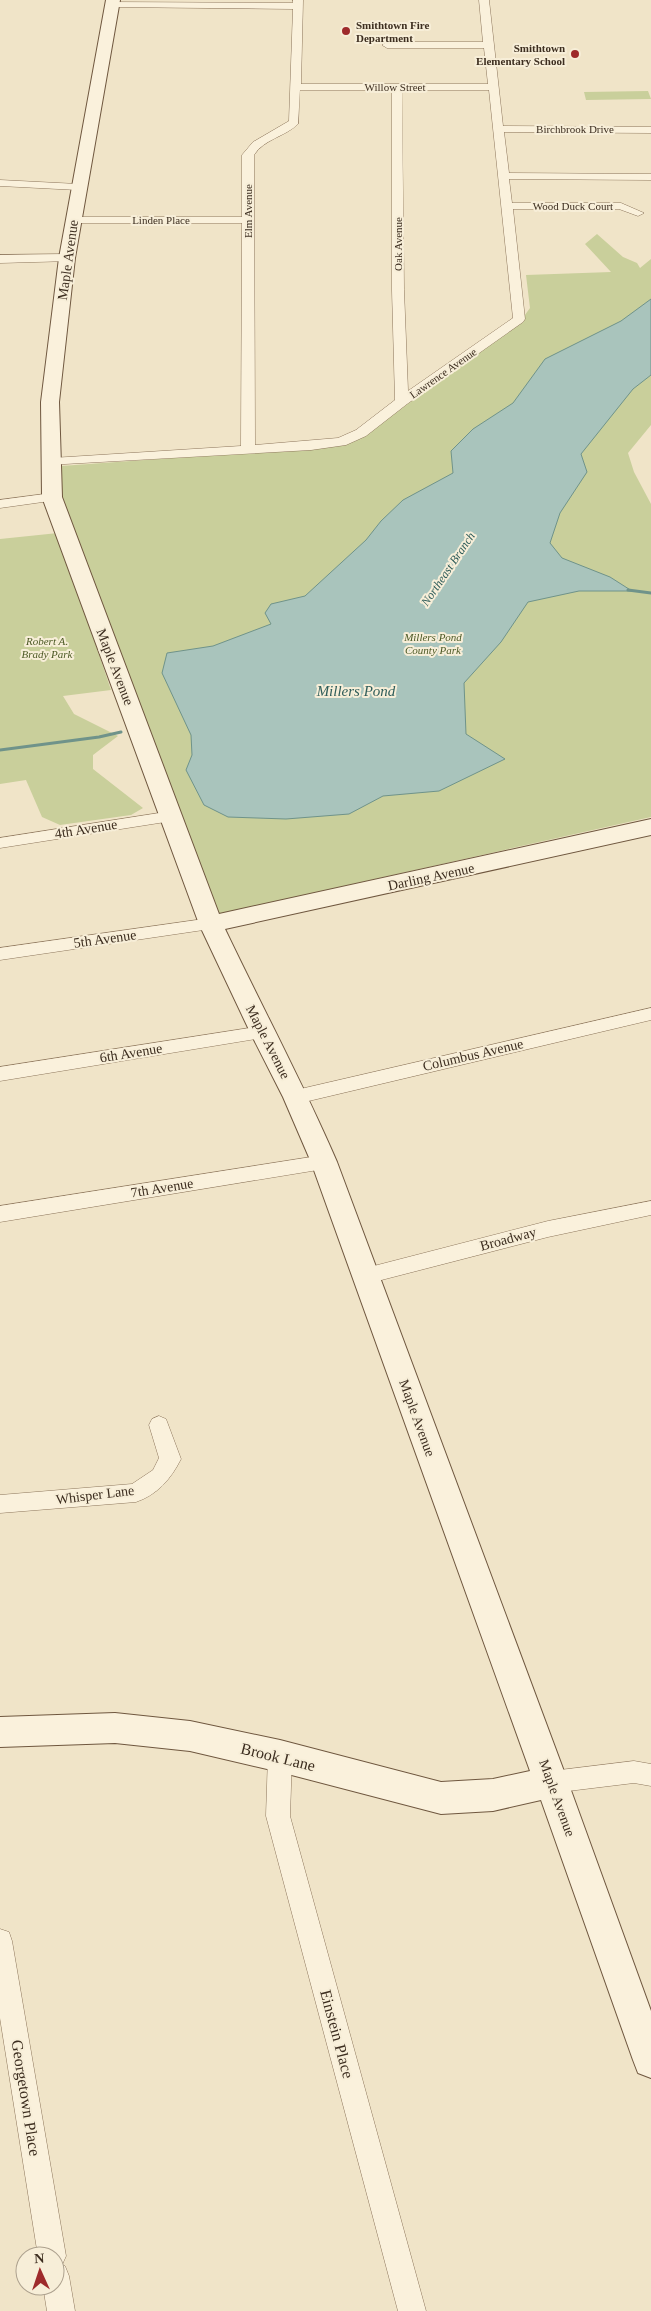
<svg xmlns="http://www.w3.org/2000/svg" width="651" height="2311" font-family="Georgia,serif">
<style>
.green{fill:#c9cf9b}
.water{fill:#a9c4bc;stroke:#6f938a}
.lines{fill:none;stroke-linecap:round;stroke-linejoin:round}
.stream{stroke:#6f938a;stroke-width:3}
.street-casing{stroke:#8d765c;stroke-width:1}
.secondary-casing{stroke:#6f573f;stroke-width:2}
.street{fill:#faf1dc;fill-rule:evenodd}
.secondary{fill:#faf1dc;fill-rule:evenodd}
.poi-dot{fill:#9e2a2b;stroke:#f7eed8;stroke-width:2}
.labels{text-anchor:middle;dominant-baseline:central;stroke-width:4;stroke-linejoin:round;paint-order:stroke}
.far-poi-label{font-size:11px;font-weight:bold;fill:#3d2e20;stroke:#f7eed8;text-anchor:start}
.far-street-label{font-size:11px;fill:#3d2e20;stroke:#f7eed8}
.far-park-label{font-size:11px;font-style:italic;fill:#4d5a26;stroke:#f7eed8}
.far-water-label{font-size:12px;font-style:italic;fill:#2f5d5a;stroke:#f7eed8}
.street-label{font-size:14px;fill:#3d2e20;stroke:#f7eed8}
.water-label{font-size:15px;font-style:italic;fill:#2f5d5a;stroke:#f7eed8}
.near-street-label{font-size:16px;fill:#3d2e20;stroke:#f7eed8}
</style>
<rect width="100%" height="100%" fill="#f0e4c8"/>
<!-- green -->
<g class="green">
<polygon points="648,91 651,99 586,100 584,92"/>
<polygon points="597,234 623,257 637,263 640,268 651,259 651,425 628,453 634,472 651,504 651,817 219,914 60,497 61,466 310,448 365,435 519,323 530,308 526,275 611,272 585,244"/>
<polygon points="58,533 111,690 63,696 74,714 118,736 93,755 93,769 143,808 131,815 60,825 42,817 26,780 0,784 0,539"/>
</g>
<!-- water -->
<polygon class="water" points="651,299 651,375 633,389 581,454 587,472 560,513 550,543 562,558 610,577 632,591 579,591 528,602 501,642 464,683 466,734 505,759 439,791 383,796 349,814 286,819 228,817 204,805 186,770 192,755 191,735 162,673 167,653 213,646 271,624 265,613 271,604 305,596 366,540 381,521 403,500 453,473 451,451 473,429 513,403 545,359 621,321"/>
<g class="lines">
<!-- stream -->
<g class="stream">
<polyline points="628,590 651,593"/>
<polyline points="0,750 99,737 121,732"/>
</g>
<!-- street casing -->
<g class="street-casing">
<g id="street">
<path d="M293,0h10l-2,84h187l-4,-36h-97l-5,-3 5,-3h96l-4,-42h10l14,126 148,1v6l-147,-1 5,41 142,1v6l-142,-1 3,24h109l23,10 -6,3 -19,-7h-106l12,110 -2,3 -116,82 -41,32 -20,9 -35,5 -264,15 -2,-3 7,-4 189,-12 1,-223h-168l-6,-3 6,-3h168v-62l11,-13 36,-21 4,-112 -181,-2 -4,-1v-4l185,1zM300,90h92v200l3,110 -39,30 -18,8 -83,7 -1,-290c10,-16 31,-18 44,-31zM402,90h87l24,228 -105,73 -4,-101z"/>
<polygon points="0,180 78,184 84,187 78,190 0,186"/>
<polygon points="67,254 71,255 73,258 71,261 0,263 0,255"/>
<polygon points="52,493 57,494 59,497 57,500 0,508 0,500"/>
<polygon points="172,811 178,812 180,816 178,820 0,848 0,838"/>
<polygon points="211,918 217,920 219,924 217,928 0,960 0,948"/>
<polygon points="651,1008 651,1020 296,1104 290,1102 287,1097 290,1092 296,1090"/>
<polygon points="262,1026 268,1027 271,1032 268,1037 0,1081 0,1067"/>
<polygon points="324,1155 331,1157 333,1162 331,1167 324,1169 0,1222 0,1206"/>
<polygon points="651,1201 651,1215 548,1237 366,1284 359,1282 356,1276 359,1270 366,1268 548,1221"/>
<path d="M159,1416l7,3 15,40c-10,20 -24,36 -45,43l-136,11v-18l132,-11 21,-14 6,-12 -10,-33 3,-6z"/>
<polygon points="280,1745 288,1748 292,1756 290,1816 426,2311 398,2311 266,1816 268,1756 272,1748"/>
<polygon points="634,1761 651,1764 651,1786 634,1783 552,1793 544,1790 540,1782 544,1774 552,1771"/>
<polygon points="0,1929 9,1932 12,1941 66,2256 62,2265 65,2266 69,2276 75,2311 47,2311 43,2286 55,2286 55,2256 38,2256 0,2018"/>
</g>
</g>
<!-- secondary casing -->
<g class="secondary-casing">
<path id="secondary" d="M106,0h14l-45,258 -16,144 3,95 157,417 432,-95v16l-426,94c37,78 78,154 112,233l231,620 83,229v67l-13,-5 -5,-13 -92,-260 -48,11 -52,3 -161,-42 -90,-21 -75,-8 -115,4v-30l115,-4 75,8 90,19 161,42 52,-3 37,-8 -219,-609 -28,-65 -33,-65 -51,-108 -157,-427 -1,-95 18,-144z"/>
</g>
<!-- street -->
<use href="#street" class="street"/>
<!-- secondary -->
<use href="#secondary" class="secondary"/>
</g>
<!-- markers -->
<g class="poi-dot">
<circle cx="346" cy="31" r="5"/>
<circle cx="575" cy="54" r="5"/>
</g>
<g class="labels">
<!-- far-poi labels -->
<g class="far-poi-label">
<text x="356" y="25">Smithtown Fire<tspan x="356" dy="13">Department</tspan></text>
<text x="565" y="48" text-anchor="end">Smithtown<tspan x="565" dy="13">Elementary School</tspan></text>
</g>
<!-- far-street labels -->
<g class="far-street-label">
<text x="395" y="87">Willow Street</text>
<text x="575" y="129">Birchbrook Drive</text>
<text x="573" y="206">Wood Duck Court</text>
<text transform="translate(248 211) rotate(-90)">Elm Avenue</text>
<text x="161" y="220">Linden Place</text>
<text transform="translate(398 244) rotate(-90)">Oak Avenue</text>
<text transform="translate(443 373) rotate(-35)">Lawrence Avenue</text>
</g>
<!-- far-park labels -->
<g class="far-park-label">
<text x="433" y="637">Millers Pond<tspan x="433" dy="13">County Park</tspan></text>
<text x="47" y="641">Robert A.<tspan x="47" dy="13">Brady Park</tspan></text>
</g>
<!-- far-water labels -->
<g class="far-water-label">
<text transform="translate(448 569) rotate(-56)">Northeast Branch</text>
</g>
<!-- street labels -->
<g class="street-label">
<text transform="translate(68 260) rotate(-82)">Maple Avenue</text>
<text transform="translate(115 667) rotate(69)">Maple Avenue</text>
<text transform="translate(86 829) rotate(-9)">4th Avenue</text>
<text transform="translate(431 877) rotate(-12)">Darling Avenue</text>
<text transform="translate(105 939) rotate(-8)">5th Avenue</text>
<text transform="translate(268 1042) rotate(63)">Maple Avenue</text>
<text transform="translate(131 1053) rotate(-9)">6th Avenue</text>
<text transform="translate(473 1055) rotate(-13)">Columbus Avenue</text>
<text transform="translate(162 1188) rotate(-9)">7th Avenue</text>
<text transform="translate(508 1239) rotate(-15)">Broadway</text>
<text transform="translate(417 1418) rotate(70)">Maple Avenue</text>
<text transform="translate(95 1495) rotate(-7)">Whisper Lane</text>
<text transform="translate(557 1798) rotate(70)">Maple Avenue</text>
</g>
<!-- water labels -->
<g class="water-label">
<text x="356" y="691">Millers Pond</text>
</g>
<!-- near-street labels -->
<g class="near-street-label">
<text transform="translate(278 1757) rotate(14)">Brook Lane</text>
<text transform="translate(337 2034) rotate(75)">Einstein Place</text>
<text transform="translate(26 2098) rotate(81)">Georgetown Place</text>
</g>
</g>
<!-- north arrow -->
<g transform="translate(40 2271) rotate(357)"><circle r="24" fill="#f7eed8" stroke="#ada18e"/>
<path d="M0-4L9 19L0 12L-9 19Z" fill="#9e2a2b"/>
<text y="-8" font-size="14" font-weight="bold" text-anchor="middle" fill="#3d2e20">N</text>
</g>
</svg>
